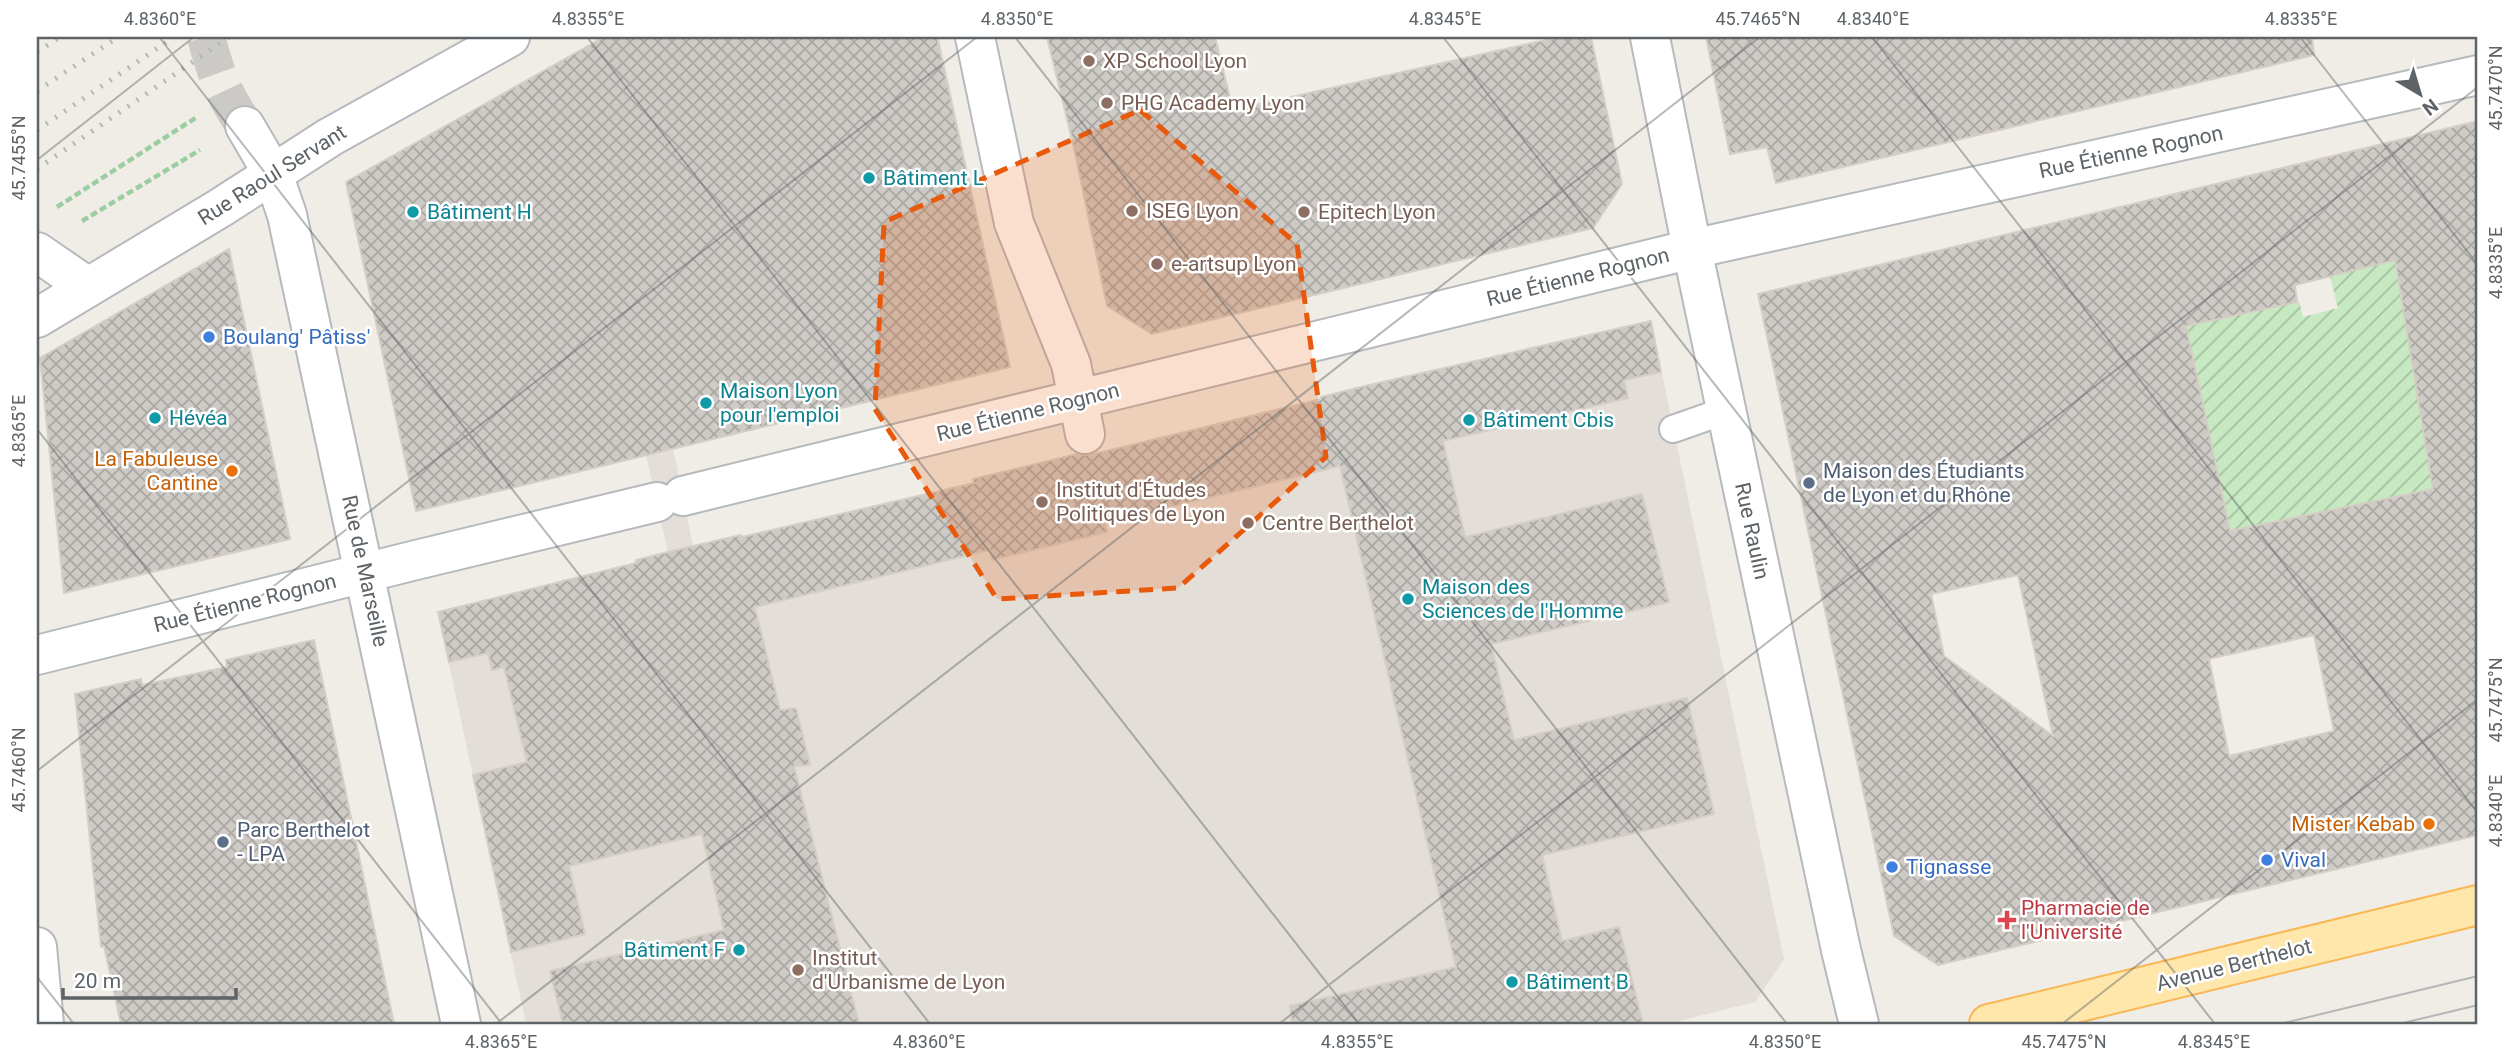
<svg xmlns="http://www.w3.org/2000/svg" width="2515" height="1061" font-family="Roboto,sans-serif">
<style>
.education{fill:#e3ded7}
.garden{fill:url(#garden-furrows)}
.building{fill:url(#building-cross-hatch);stroke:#d6cec4;stroke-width:2;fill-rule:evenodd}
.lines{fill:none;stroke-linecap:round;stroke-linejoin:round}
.tertiary-tunnel{stroke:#cbcac6;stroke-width:38;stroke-dasharray:38 19;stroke-linecap:butt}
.service-casing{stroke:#b6b9bd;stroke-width:30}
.pedestrian-casing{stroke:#b6b9bd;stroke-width:42}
.minor-casing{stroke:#b6b9bd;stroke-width:42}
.tertiary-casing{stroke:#b6b9bd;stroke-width:42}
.primary-casing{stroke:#f9b756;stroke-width:42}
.path{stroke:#9bcda3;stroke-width:4.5;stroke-dasharray:7 3.5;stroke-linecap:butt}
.service{stroke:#fff;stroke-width:26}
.pedestrian{stroke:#fff;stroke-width:38}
.minor{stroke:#fff;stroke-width:38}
.tertiary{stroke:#fff;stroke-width:38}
.primary{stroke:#ffe7ac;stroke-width:38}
.tram{stroke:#b5b6b7;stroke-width:2}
.rail{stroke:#b5b6b7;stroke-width:5;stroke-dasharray:2 9;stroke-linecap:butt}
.marked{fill:#e8590c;fill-opacity:0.2;stroke:#e8590c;stroke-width:5;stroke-dasharray:14 9;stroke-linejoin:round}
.ticks{fill:none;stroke:#5d6367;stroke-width:2;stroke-opacity:0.45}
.education-dot{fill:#8d6e63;stroke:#fff;stroke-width:2.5}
.culture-dot{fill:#0f9aa8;stroke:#fff;stroke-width:2.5}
.shop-dot{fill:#3f7fe0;stroke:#fff;stroke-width:2.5}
.food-dot{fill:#e8710a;stroke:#fff;stroke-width:2.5}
.service-dot{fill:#5c6f8a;stroke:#fff;stroke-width:2.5}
.health-dot{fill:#e0444e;stroke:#fff;stroke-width:2.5}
.labels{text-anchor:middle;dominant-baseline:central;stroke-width:5;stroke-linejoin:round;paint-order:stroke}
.education-label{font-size:21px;fill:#785e54;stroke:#fff;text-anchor:start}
.street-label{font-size:21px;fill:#5d6367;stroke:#fff}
.culture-label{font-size:21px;fill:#0d838f;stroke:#fff;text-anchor:start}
.shop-label{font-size:21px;fill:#366cbe;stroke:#fff;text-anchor:start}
.food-label{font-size:21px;fill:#c56008;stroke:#fff;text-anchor:end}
.service-label{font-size:21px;fill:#4e5e75;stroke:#fff;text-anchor:start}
.health-label{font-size:21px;fill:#be3a42;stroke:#fff;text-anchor:start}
.neatline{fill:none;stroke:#5d6367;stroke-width:2.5}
.ticks-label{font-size:18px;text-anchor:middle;fill:#5d6367}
</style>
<defs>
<pattern id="garden-furrows" width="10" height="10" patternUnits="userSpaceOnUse" patternTransform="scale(1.75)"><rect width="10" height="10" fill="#c6e9c1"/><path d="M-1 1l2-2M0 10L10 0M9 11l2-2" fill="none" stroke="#a4c0a1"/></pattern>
<pattern id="building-cross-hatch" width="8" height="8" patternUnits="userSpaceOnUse" patternTransform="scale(1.75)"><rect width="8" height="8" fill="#cecac5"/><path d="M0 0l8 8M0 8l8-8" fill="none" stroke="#aaa8a4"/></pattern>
</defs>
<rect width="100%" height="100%" fill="#f0ede6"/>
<!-- education -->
<polygon class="education" points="604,37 939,37 961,140 959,142 1010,367 673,448 693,546 741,535 742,537 974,483 973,479 1088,452 1089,455 1320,399 1321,397 1426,371 1427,373 1651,321 1784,959 1755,1002 1667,1024 526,1024 438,612 635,563 636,560 668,552 646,455 416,511 346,182"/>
<!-- garden -->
<polygon class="garden" points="2392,237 2433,490 2230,532 2185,326 2299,301 2303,317 2338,308 2324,253"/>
<!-- building -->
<g class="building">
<polygon points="604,37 937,37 1010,367 416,511 346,182"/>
<polygon points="1047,37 1215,37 1233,110 1559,37 1591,37 1622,184 1593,228 1152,334 1107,306 1074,148"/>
<polygon points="1706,37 2312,37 2314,55 1776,183 1767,147 1730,154"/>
<path d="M2478,121v714l-540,130 -44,-29 -136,-642zM2395,260l38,229 -203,42 -44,-205 111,-24 -2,-17zM2018,575l35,161 -109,-80 -13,-62zM2314,635l20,96 -105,25 -20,-97z"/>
<polygon points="229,249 290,539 64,593 40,358"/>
<polygon points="1651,321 1661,372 1624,380 1628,398 1443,441 1465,537 1642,494 1669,602 1491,644 1514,740 1687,698 1714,814 1542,855 1562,941 1619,927 1643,1024 1292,1024 1290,1006 1456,967 1340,466 1105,523 1107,532 992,560 990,550 755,607 780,710 796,708 810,765 794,766 859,1024 563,1024 550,971 724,930 702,834 569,866 585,934 511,952 473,775 527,762 504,667 492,670 488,653 449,662 438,612 636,563 636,560 668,552 741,535 742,537 974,483 973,479 1077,454 1090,455 1321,399 1321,397 1365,386"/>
<polygon points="314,640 394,1024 121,1024 104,946 101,947 75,694 141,679 142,685 227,667 226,660"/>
</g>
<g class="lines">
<!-- tertiary-tunnel -->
<path class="tertiary-tunnel" d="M206,37c10,37 17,57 39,89"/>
<!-- service casing -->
<g class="service-casing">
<polyline id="service" points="1673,429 1727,410"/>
</g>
<!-- pedestrian casing -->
<g class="pedestrian-casing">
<polyline id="pedestrian" points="975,37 1014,223 1071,364 1085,434"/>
</g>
<!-- minor casing -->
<g class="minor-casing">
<g id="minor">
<polyline points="1650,37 1692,249 1841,950 1859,1024"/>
<polyline points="683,496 1692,249 2478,75"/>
<polyline points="37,655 416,560 657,502"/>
</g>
</g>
<!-- tertiary casing -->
<g class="tertiary-casing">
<g id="tertiary">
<polyline points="245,126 273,174 287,215 461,1024"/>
<polyline points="37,252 88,287"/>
<polyline points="37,318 220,208 330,137 510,37"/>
<polyline points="37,947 44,1024"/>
</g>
</g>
<!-- primary casing -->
<g class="primary-casing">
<polyline id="primary" points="1989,1024 2478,905"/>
</g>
<!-- path -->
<g class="path">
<polyline points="57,207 197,117"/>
<polyline points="82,221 200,150"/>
</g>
<!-- service -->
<use href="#service" class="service"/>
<!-- pedestrian -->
<use href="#pedestrian" class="pedestrian"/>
<!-- minor -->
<use href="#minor" class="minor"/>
<!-- tertiary -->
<use href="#tertiary" class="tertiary"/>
<!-- primary -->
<use href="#primary" class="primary"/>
<!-- tram -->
<g class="tram">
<polyline points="2280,1024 2478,976"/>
<polyline points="2399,1024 2478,1005"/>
</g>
<!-- rail -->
<g class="rail">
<polyline points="37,52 60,37"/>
<polyline points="37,91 118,37"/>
<polyline points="37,130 174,37"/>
<polyline points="37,169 229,37"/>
</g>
</g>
<!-- marked area -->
<path class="marked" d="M1140,110l157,134 29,213 -148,131 -181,11 -122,-190 9,-187z"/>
<!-- ticks -->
<path class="ticks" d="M159,37l771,987M587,37l772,987M1015,37l772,987M1443,37l772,987M1872,37l606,776M2300,37l178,228M37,160l157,-123M37,429l465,595M37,771l940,-734M37,977l37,47M496,1024l1264,-987M1279,1024l1199,-937M2062,1024l416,-325"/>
<!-- markers -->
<g class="education-dot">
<circle cx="1089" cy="61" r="7"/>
<circle cx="1107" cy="103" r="7"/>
<circle cx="1132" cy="211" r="7"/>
<circle cx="1304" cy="212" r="7"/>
<circle cx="1157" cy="264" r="7"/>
<circle cx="1042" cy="502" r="7"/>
<circle cx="1248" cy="523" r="7"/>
<circle cx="798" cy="970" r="7"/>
</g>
<g class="culture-dot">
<circle cx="869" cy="178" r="7"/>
<circle cx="413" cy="212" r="7"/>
<circle cx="706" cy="403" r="7"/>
<circle cx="155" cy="418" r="7"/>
<circle cx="1469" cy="420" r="7"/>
<circle cx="1408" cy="599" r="7"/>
<circle cx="739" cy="950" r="7"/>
<circle cx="1512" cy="982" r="7"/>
</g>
<g class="shop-dot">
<circle cx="209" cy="337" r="7"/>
<circle cx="2267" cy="860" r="7"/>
<circle cx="1892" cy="867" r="7"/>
</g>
<g class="food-dot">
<circle cx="232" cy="471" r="7"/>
<circle cx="2429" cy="824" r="7"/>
</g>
<g class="service-dot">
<circle cx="1809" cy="483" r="7"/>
<circle cx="223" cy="842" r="7"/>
</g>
<path class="health-dot" d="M2003.5 909.5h7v7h7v7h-7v7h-7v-7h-7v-7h7z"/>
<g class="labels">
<!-- education labels -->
<g class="education-label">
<text x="1103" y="61">XP School Lyon</text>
<text x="1121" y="103">PHG Academy Lyon</text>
<text x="1146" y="211">ISEG Lyon</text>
<text x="1318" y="212">Epitech Lyon</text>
<text x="1171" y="264">e-artsup Lyon</text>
<text x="1056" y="490">Institut d'Études<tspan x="1056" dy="24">Politiques de Lyon</tspan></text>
<text x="1262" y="523">Centre Berthelot</text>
<text x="812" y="958">Institut<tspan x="812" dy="24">d'Urbanisme de Lyon</tspan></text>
</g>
<!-- street labels -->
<g class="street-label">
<text transform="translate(2131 152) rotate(-12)">Rue Étienne Rognon</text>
<text transform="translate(272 175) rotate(-32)">Rue Raoul Servant</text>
<text transform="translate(1578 277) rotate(-14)">Rue Étienne Rognon</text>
<text transform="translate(1028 412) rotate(-14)">Rue Étienne Rognon</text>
<text transform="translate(1752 531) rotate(78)">Rue Raulin</text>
<text transform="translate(365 571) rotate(78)">Rue de Marseille</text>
<text transform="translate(245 603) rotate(-14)">Rue Étienne Rognon</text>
<text transform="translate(2234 965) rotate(-14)">Avenue Berthelot</text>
</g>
<!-- culture labels -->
<g class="culture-label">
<text x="883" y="178">Bâtiment L</text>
<text x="427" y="212">Bâtiment H</text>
<text x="720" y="391">Maison Lyon<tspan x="720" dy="24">pour l'emploi</tspan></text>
<text x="169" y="418">Hévéa</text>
<text x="1483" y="420">Bâtiment Cbis</text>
<text x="1422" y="587">Maison des<tspan x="1422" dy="24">Sciences de l'Homme</tspan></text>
<text x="725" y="950" text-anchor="end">Bâtiment F</text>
<text x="1526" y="982">Bâtiment B</text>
</g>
<!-- shop labels -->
<g class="shop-label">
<text x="223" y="337">Boulang' Pâtiss'</text>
<text x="2281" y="860">Vival</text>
<text x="1906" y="867">Tignasse</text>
</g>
<!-- food labels -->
<g class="food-label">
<text x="218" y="459">La Fabuleuse<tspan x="218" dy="24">Cantine</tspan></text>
<text x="2415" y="824">Mister Kebab</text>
</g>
<!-- service labels -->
<g class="service-label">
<text x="1823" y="471">Maison des Étudiants<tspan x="1823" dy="24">de Lyon et du Rhône</tspan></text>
<text x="237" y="830">Parc Berthelot<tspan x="237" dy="24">- LPA</tspan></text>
</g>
<!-- health labels -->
<g class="health-label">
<text x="2021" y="908">Pharmacie de<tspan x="2021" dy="24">l'Université</tspan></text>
</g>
</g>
<!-- border -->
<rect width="2515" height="1061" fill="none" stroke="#ffffff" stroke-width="77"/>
<!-- north arrow -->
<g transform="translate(2420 94) rotate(142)" stroke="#ffffff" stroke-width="5" paint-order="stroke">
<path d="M0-5L12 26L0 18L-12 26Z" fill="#5d6367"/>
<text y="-10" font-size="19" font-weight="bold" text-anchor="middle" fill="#5d6367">N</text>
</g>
<!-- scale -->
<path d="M63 988v10h173v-10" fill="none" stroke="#5d6367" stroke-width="3.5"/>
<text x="74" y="988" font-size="21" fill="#5d6367" stroke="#ffffff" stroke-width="5" paint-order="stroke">20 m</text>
<rect x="38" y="38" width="2438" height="985" class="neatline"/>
<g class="ticks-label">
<text x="160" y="25">4.8360°E</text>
<text x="588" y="25">4.8355°E</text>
<text x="1017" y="25">4.8350°E</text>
<text x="1445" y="25">4.8345°E</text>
<text x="1758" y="25">45.7465°N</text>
<text x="1873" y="25">4.8340°E</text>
<text x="2301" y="25">4.8335°E</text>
<text transform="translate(2496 88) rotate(-90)" y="6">45.7470°N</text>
<text transform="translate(19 158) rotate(-90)" y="6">45.7455°N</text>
<text transform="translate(2496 263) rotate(-90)" y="6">4.8335°E</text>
<text transform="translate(19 431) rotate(-90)" y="6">4.8365°E</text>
<text transform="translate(2496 700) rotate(-90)" y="6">45.7475°N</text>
<text transform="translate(19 770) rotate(-90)" y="6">45.7460°N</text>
<text transform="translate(2496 811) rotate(-90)" y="6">4.8340°E</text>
<text x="501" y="1048">4.8365°E</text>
<text x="929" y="1048">4.8360°E</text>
<text x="1357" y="1048">4.8355°E</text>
<text x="1785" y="1048">4.8350°E</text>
<text x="2064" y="1048">45.7475°N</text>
<text x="2214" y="1048">4.8345°E</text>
</g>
</svg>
